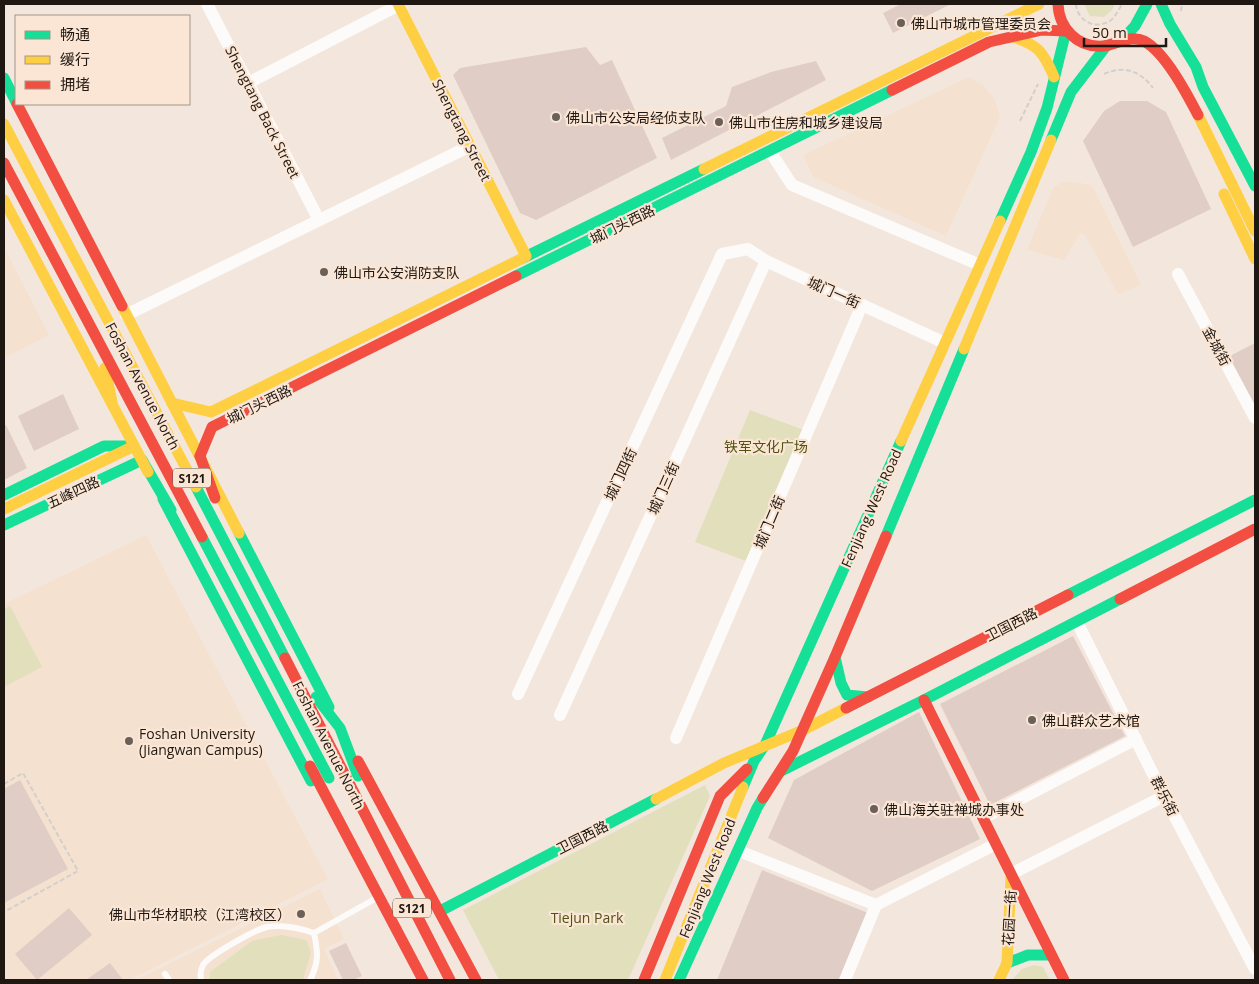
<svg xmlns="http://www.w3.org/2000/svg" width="1259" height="984" font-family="'Open Sans','Noto Sans SC',sans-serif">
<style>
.built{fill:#f5e1d0}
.green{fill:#e2dfbc}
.building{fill:#e0cdc5}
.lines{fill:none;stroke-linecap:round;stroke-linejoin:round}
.path{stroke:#d3cfcc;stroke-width:2;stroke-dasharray:5 2.5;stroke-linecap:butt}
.lane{stroke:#fdfbfa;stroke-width:6}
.street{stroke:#fdfbfa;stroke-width:12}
.fast{stroke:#16e098;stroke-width:11}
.slow{stroke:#ffcf43;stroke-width:11}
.jam{stroke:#f24e42;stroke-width:11}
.poi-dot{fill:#696059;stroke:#fbe6d5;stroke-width:2}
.labels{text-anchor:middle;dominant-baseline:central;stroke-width:4.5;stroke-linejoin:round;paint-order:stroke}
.shield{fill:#fbe6d5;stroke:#61564c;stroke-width:1}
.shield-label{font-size:12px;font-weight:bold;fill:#1f1812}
.poi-label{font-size:14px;fill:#1f1812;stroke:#fbe6d5;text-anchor:start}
.street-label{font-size:14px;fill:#1f1812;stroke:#fbe6d5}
.park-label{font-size:14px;fill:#4f5212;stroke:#fbe6d5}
</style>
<rect width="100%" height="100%" fill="#f3e7dd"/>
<!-- built -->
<g class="built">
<polygon points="969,77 984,86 995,100 1000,117 946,236 813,177 803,155"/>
<polygon points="1062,182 1074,182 1092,185 1141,285 1118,294 1084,234 1080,234 1064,260 1027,250 1053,188"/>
<polygon points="4,247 49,335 4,358"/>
<polygon points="146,535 328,879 132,979 132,980 4,980 4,604"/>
<polygon points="320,889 344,939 324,949 338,980 136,980"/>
</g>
<!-- green -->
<g class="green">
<polygon points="1084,4 1115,4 1112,10 1104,17 1090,16"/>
<polygon points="750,410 804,430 746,561 695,542"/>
<polygon points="10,606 42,667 4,687 4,610"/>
<polygon points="705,785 710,796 628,980 499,980 463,910"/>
<polygon points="281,935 306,940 311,952 303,980 210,980 210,972 252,941"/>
<polygon points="1034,965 1043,967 1050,980 1012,980 1022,969"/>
</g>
<!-- building -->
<g class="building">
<polygon points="901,4 951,4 893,33 883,13"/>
<polygon points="586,47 600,65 612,60 657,158 536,220 520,213 453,75 460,68"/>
<polygon points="816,61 826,80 671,160 662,138 726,106 732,87 771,72"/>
<polygon points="1120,101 1147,101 1166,112 1211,209 1133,247 1083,141 1104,111"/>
<polygon points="1255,343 1255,414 1226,358"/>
<polygon points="63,394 79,429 34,451 18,416"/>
<polygon points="6,425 27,468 4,480 4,426"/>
<polygon points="1073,636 1125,736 990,805 940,704"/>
<polygon points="919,712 980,839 872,891 768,838 794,780"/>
<polygon points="20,780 68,869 4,903 4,789"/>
<polygon points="762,870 868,913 841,980 717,980"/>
<polygon points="69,908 92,935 37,980 15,954"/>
<polygon points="346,943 362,976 353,980 343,980 329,951"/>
<polygon points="110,963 123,980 86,980"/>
</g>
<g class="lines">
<!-- path -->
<g class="path">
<path d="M1076,4c1,17 20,27 35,16 5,-4 8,-11 11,-16"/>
<polyline points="1181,11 1182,4"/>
<path d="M1104,74c21,-9 36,-3 49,14"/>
<polyline points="1020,121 1038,84"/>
<polyline points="4,784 23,773 78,871 4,912"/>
</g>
<!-- lane -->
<g class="lane">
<polyline points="165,974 169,980"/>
<path d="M201,980c-1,-5 0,-11 2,-15 5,-9 53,-36 64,-38 16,-3 32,1 47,6l59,-33"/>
<path d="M310,980c9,-17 8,-28 4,-47"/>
</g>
<!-- street -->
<g class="street">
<polyline points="207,4 319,220"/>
<polyline points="248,83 399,5"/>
<polyline points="770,151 792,185 980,265"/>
<polyline points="1178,274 1255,418"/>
<polyline points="126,315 470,146"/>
<polyline points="1077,622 1164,796 1255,969"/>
<polyline points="518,694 722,254 748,249 766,261 945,343"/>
<polyline points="560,715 766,261"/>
<polyline points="676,738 862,305"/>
<polyline points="983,818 1136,739"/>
<polyline points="744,853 876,905"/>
<polyline points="1011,874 1164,796"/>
<polyline points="845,980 876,905 996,844"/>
</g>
<!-- fast -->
<g class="fast">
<polyline points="1161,4 1170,24 1196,67 1203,87 1255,186"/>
<polyline points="1122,40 1135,26 1147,4"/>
<polyline points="4,78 16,102"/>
<polyline points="1051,140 1071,92 1107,45"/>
<polyline points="1000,221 1031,152 1047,108 1066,31"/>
<polyline points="523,258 704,169"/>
<polyline points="516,276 892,90"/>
<polyline points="142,460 171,510"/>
<polyline points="196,487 285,658"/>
<polyline points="4,495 104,446 129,446"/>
<polyline points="163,499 311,781"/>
<polyline points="4,525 142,460"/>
<polyline points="239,533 329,707"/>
<polyline points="886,536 964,349"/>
<polyline points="202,537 329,778"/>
<polyline points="1068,595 1255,500"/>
<polyline points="835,657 841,683 847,695 868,697"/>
<polyline points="316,697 340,728 358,776"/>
<polyline points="781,771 924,700 1120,599"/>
<polyline points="743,787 754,761 765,745 901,441"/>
<polyline points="440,911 656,799"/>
<polyline points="1007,963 1028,955 1051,955"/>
<polyline points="679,980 757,808 763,798"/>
</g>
<!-- slow -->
<g class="slow">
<polyline points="398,4 526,256"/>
<path d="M1012,37c26,7 32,16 42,40"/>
<polyline points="1198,115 1255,231"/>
<polyline points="4,124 196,487"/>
<polyline points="704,169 1039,4"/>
<polyline points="1224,194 1255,259"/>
<polyline points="4,200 148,472"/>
<polyline points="122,306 239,533"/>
<polyline points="964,349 1051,140"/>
<polyline points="105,368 112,402"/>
<polyline points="172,403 211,412 523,258"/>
<polyline points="901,441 1000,221"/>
<polyline points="4,509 134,446"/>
<polyline points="656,799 724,763 803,730 846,708"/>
<polyline points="665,980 743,787"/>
<polyline points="999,980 1007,963 1011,877"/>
</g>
<!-- jam -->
<g class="jam">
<path d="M1058,4c1,24 19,44 45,42 13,-1 27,-12 41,-5 21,11 43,53 54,74"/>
<polyline points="892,90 989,42 1042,30 1066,31"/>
<polyline points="17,104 122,306"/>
<polyline points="4,163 202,537"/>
<polyline points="200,456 212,427 516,276"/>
<polyline points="200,456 215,498"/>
<polyline points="1120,599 1255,529"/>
<polyline points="285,658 450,980"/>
<polyline points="924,700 1064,980"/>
<polyline points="846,708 1068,595"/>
<polyline points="358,761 476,980"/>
<polyline points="310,766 423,980"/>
<polyline points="763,798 793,751 835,657 886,536"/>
<polyline points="644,980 720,796 747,769"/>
</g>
</g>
<!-- markers -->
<g class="poi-dot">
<circle cx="901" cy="23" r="5"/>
<circle cx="556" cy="117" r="5"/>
<circle cx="719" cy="122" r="5"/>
<circle cx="324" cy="272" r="5"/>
<circle cx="1032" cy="720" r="5"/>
<circle cx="129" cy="741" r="5"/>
<circle cx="874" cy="809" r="5"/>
<circle cx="301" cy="914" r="5"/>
</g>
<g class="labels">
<!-- shield labels -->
<g class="shield">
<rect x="173" y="468.5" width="38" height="19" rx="4"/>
<rect x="393" y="898.5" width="38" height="19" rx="4"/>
</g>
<g class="shield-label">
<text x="192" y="478">S121</text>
<text x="412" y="908">S121</text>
</g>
<!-- poi labels -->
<g class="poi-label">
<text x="911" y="23">佛山市城市管理委员会</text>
<text x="566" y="117">佛山市公安局经侦支队</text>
<text x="729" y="122">佛山市住房和城乡建设局</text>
<text x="334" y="272">佛山市公安消防支队</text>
<text x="1042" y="720">佛山群众艺术馆</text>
<text x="139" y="733">Foshan University<tspan x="139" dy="16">(Jiangwan Campus)</tspan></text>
<text x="884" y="809">佛山海关驻禅城办事处</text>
<text x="291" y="914" text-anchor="end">佛山市华材职校（江湾校区）</text>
</g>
<!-- street labels -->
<g class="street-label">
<text transform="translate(263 112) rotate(63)">Shengtang Back Street</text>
<text transform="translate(462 130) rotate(63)">Shengtang Street</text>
<text transform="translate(622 224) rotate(-26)">城门头西路</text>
<text transform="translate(834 292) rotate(24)">城门一街</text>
<text transform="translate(1217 346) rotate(62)">金城街</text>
<text transform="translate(143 386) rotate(62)">Foshan Avenue North</text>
<text transform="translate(259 404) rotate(-26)">城门头西路</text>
<text transform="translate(620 474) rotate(-65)">城门四街</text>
<text transform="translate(663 488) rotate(-66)">城门三街</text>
<text transform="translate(73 492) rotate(-25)">五峰四路</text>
<text transform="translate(871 508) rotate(-66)">Fenjiang West Road</text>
<text transform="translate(769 522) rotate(-67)">城门二街</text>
<text transform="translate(1011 624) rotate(-27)">卫国西路</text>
<text transform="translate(329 745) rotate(63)">Foshan Avenue North</text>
<text transform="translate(1165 796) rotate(63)">群乐街</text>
<text transform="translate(582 837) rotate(-27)">卫国西路</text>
<text transform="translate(707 878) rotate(-68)">Fenjiang West Road</text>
<text transform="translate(1009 918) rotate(-87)">花园一街</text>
</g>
<!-- park labels -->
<g class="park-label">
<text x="766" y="446">铁军文化广场</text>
<text x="587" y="917">Tiejun Park</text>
</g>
</g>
<!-- border -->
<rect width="1259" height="984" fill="none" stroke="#1f1812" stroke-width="10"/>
<!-- legend -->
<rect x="15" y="15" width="175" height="90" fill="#fbe6d5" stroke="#a39487"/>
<rect x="25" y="31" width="25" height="8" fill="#16e098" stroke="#a39487"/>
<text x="60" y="40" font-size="15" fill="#1f1812">畅通</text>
<rect x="25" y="56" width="25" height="8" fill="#ffcf43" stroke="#a39487"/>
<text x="60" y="65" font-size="15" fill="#1f1812">缓行</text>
<rect x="25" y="81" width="25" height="8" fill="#f24e42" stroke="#a39487"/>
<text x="60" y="90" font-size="15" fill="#1f1812">拥堵</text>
<!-- scale -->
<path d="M1084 38v8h82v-8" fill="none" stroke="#1f1812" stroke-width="2.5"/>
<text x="1092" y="38" font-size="15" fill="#1f1812" stroke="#fbe6d5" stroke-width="4" paint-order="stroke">50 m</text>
</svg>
